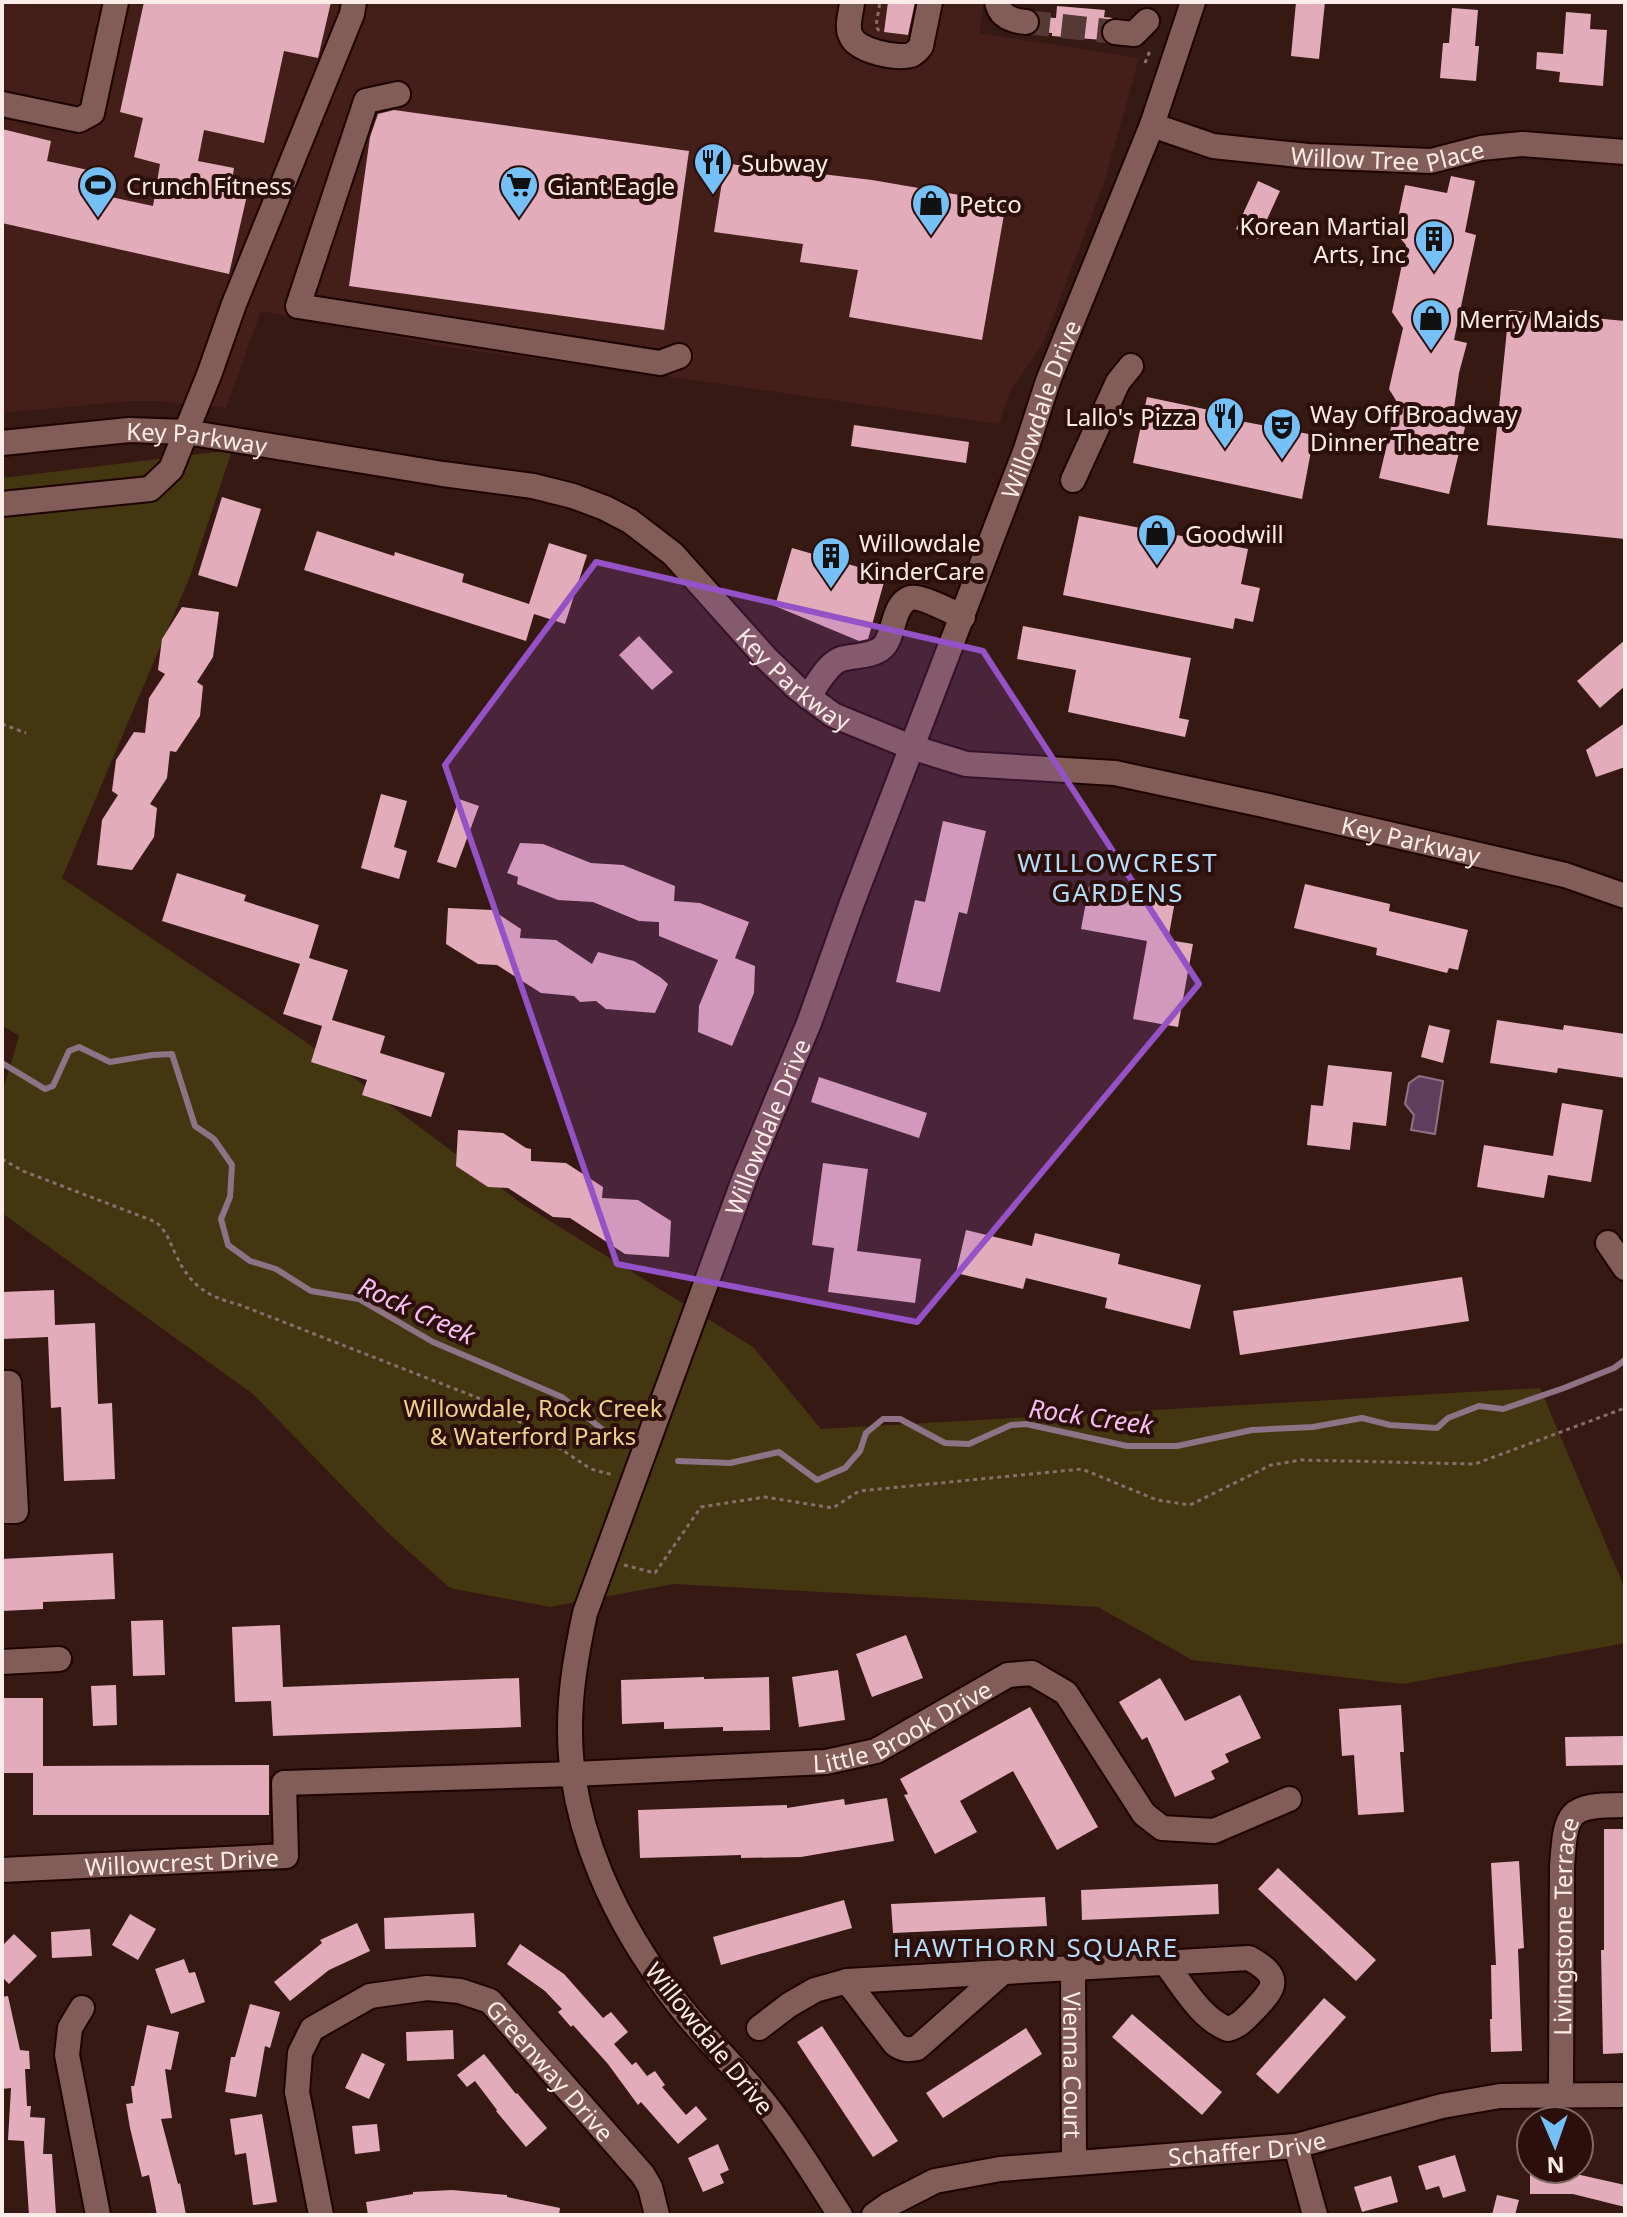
<svg xmlns="http://www.w3.org/2000/svg" width="1627" height="2217" font-family="'Noto Sans',sans-serif">
<style>
.built{fill:#441e19}
.green{fill:#433611}
.water{fill:#5f3d5c;stroke:#8e7286;stroke-width:2}
.lines{fill:none;stroke-linecap:round;stroke-linejoin:round}
.stream{stroke:#8e7286;stroke-width:6}
.building{fill:#e2acbb}
.minor-tunnel{stroke:#553934;stroke-width:24;stroke-dasharray:24 12;stroke-linecap:butt}
.minor-casing{stroke:#1d0302;stroke-width:28}
.path{stroke:#886f6b;stroke-width:3;stroke-dasharray:4 4;stroke-linecap:butt}
.minor{stroke:#825d57;stroke-width:24}
.marked{fill:#9552c7;fill-opacity:0.2;stroke:#9552c7;stroke-width:6;stroke-linejoin:round}
.labels{text-anchor:middle;dominant-baseline:central;stroke-width:8;stroke-linejoin:round;paint-order:stroke}
.street-label{font-size:24px;fill:#fdece8;stroke:#2c0f0b}
.poi-label{font-size:24px;fill:#fdece8;stroke:#2c0f0b;text-anchor:start}
.park-label{font-size:24px;fill:#eed28a;stroke:#2c0f0b}
.neighbourhood-label{font-size:26px;letter-spacing:2px;fill:#b3dbfa;stroke:#2c0f0b}
.water-label{font-size:26px;font-style:italic;fill:#f7bcf1;stroke:#2c0f0b}
</style>
<rect width="100%" height="100%" fill="#371914"/>
<!-- built -->
<polygon class="built" points="2,2 984,2 979,33 1139,58 1106,177 1043,344 1010,391 999,424 637,372 445,347 261,311 226,408 159,401 131,401 2,413"/>
<!-- green -->
<polygon class="green" points="232,450 191,574 62,878 306,1042 521,1203 753,1347 821,1429 1540,1388 1625,1589 1625,1643 1403,1684 1192,1660 1098,1607 674,1584 550,1607 450,1588 386,1531 253,1394 2,1213 2,1094 19,1036 2,1025 2,478"/>
<!-- water -->
<polygon class="water" points="1419,1076 1443,1081 1435,1134 1411,1130 1414,1115 1405,1104 1409,1083"/>
<g class="lines">
<!-- stream -->
<g class="stream">
<polyline points="2,1063 45,1089 53,1086 69,1051 79,1047 110,1062 152,1055 172,1054 195,1126 214,1139 232,1165 230,1197 221,1219 228,1245 250,1261 276,1269 311,1291 359,1299 433,1342 562,1397 613,1438"/>
<polyline points="678,1461 730,1463 779,1452 817,1480 845,1468 860,1451 866,1433 883,1419 900,1419 945,1443 969,1444 1011,1425 1026,1424 1127,1446 1177,1446 1252,1430 1313,1427 1362,1418 1390,1425 1437,1428 1448,1418 1479,1406 1503,1409 1564,1388 1614,1368 1625,1360"/>
</g>
</g>
<!-- building -->
<g class="building">
<polygon points="144,2 331,2 318,58 284,51 264,143 204,130 198,161 234,168 231,188 248,191 229,274 2,223 2,129 51,141 47,161 88,170 83,191 153,206 160,164 134,157 143,118 120,112"/>
<polygon points="888,2 915,2 908,35 884,32"/>
<polygon points="1296,2 1325,2 1319,59 1291,56"/>
<polygon points="1057,6 1105,10 1104,17 1113,18 1102,24 1100,31 1103,40 1052,36 1052,33 1037,32 1041,24 1040,17 1056,18"/>
<polygon points="1452,8 1478,10 1475,46 1479,46 1476,81 1440,78 1443,43 1449,43"/>
<polygon points="1566,12 1591,14 1590,29 1607,30 1603,86 1559,82 1560,72 1536,69 1537,52 1563,54"/>
<polygon points="394,110 689,151 664,330 349,286 370,137 378,114"/>
<polygon points="725,163 812,177 813,173 872,180 1006,203 982,340 849,317 858,270 800,262 803,244 714,232"/>
<polygon points="1451,176 1475,181 1465,232 1476,235 1454,340 1467,343 1459,373 1453,415 1467,419 1449,494 1379,478 1397,402 1389,389 1403,328 1392,312 1406,245 1395,232 1405,185 1447,193"/>
<polygon points="1258,181 1280,191 1258,239 1236,229"/>
<polygon points="1509,310 1625,321 1625,539 1487,525"/>
<polygon points="1147,397 1209,410 1208,415 1314,435 1302,499 1133,463"/>
<polygon points="854,425 969,442 966,463 851,446"/>
<polygon points="222,497 261,509 237,587 198,575"/>
<polygon points="1079,516 1248,549 1241,584 1260,588 1253,622 1235,618 1233,629 1063,595"/>
<polygon points="317,531 394,556 395,552 464,574 462,582 529,604 549,543 587,555 565,624 534,614 526,641 304,570"/>
<polygon points="792,548 886,575 868,639 859,641 775,606"/>
<polygon points="182,607 219,612 213,657 197,682 203,686 200,716 176,752 170,751 167,778 150,804 157,808 154,837 132,870 97,865 102,820 118,795 112,791 116,760 134,732 145,733 149,698 165,674 158,670 162,639"/>
<polygon points="1023,626 1191,658 1179,718 1189,720 1185,737 1068,712 1076,670 1017,659"/>
<polygon points="639,636 673,672 652,690 619,655"/>
<polygon points="1625,640 1625,686 1600,708 1577,681"/>
<polygon points="1625,723 1625,767 1596,777 1586,750"/>
<polygon points="381,794 407,801 394,847 407,851 399,879 361,868"/>
<polygon points="459,799 479,806 456,868 437,862"/>
<polygon points="943,821 986,831 967,914 959,912 940,992 896,982 915,900 925,902"/>
<polygon points="520,843 543,844 591,863 623,865 675,886 674,901 700,903 749,922 735,958 755,966 754,993 732,1046 698,1032 699,1006 718,960 659,936 659,922 639,921 593,902 558,900 517,884 518,877 507,873"/>
<polygon points="177,873 246,895 244,901 319,925 309,958 348,970 332,1020 385,1036 380,1053 445,1073 431,1117 362,1095 367,1080 311,1062 322,1026 283,1014 300,964 162,921"/>
<polygon points="1305,884 1390,904 1389,911 1468,930 1458,970 1449,968 1447,973 1376,955 1377,948 1294,928"/>
<polygon points="1089,886 1175,901 1168,940 1193,944 1178,1027 1133,1019 1147,941 1081,929"/>
<polygon points="448,908 492,910 521,929 520,938 556,940 592,964 598,952 634,961 660,977 668,984 655,1013 606,1009 596,1001 580,1002 574,996 541,993 497,965 478,964 446,944"/>
<polygon points="1497,1020 1563,1030 1564,1025 1625,1034 1625,1078 1558,1068 1557,1073 1490,1063"/>
<polygon points="1429,1025 1450,1030 1443,1063 1421,1057"/>
<polygon points="1328,1065 1392,1072 1386,1126 1353,1122 1350,1150 1307,1145 1311,1105 1323,1106"/>
<polygon points="819,1077 927,1113 919,1138 811,1102"/>
<polygon points="1562,1103 1603,1110 1591,1182 1548,1175 1544,1198 1477,1187 1484,1145 1553,1156"/>
<polygon points="458,1130 503,1133 526,1148 531,1149 531,1161 566,1163 603,1187 602,1198 638,1200 671,1221 669,1257 625,1254 570,1218 553,1217 508,1188 488,1187 456,1166"/>
<polygon points="823,1163 868,1169 857,1251 921,1259 915,1303 828,1292 834,1248 812,1245"/>
<polygon points="966,1230 1032,1246 1035,1233 1120,1254 1118,1264 1201,1285 1190,1329 1105,1308 1107,1298 1026,1278 1023,1289 956,1273"/>
<polygon points="1462,1277 1469,1321 1240,1355 1233,1311"/>
<polygon points="54,1290 55,1325 95,1323 98,1404 112,1403 115,1479 64,1481 61,1407 51,1408 48,1337 2,1339 2,1292"/>
<polygon points="113,1553 115,1599 43,1602 43,1609 2,1611 2,1559"/>
<polygon points="163,1620 165,1675 133,1676 131,1621"/>
<polygon points="280,1625 283,1687 519,1678 521,1727 273,1736 271,1701 235,1702 232,1627"/>
<polygon points="906,1635 923,1678 872,1697 856,1654"/>
<polygon points="838,1670 845,1720 799,1727 792,1677"/>
<polygon points="704,1677 704,1679 769,1677 770,1730 723,1731 723,1727 664,1729 664,1722 622,1724 621,1680"/>
<polygon points="1160,1678 1185,1721 1240,1695 1261,1738 1225,1754 1229,1762 1211,1771 1215,1779 1175,1797 1147,1737 1142,1740 1119,1702"/>
<polygon points="116,1685 117,1725 93,1726 91,1686"/>
<polygon points="2,1698 43,1698 43,1766 269,1765 269,1815 33,1815 33,1773 2,1773"/>
<polygon points="1401,1705 1404,1752 1400,1752 1404,1812 1358,1815 1354,1755 1342,1756 1339,1709"/>
<polygon points="1030,1707 1098,1827 1057,1850 1013,1771 960,1801 977,1832 935,1854 904,1795 908,1794 900,1779"/>
<polygon points="1625,1736 1625,1765 1566,1766 1565,1737"/>
<polygon points="887,1798 894,1841 801,1857 741,1858 741,1855 640,1858 638,1810 787,1805 787,1808 844,1799 845,1805"/>
<polygon points="1604,1829 1625,1829 1625,2053 1603,2054 1601,1950 1604,1950"/>
<polygon points="1519,1861 1524,1948 1518,1949 1522,2051 1491,2052 1490,2019 1492,2019 1491,1965 1496,1965 1491,1863"/>
<polygon points="1278,1868 1376,1960 1356,1981 1258,1889"/>
<polygon points="1218,1884 1219,1914 1082,1920 1081,1890"/>
<polygon points="1045,1897 1047,1926 893,1933 891,1904"/>
<polygon points="844,1900 852,1928 721,1965 713,1937"/>
<polygon points="474,1913 476,1947 385,1949 384,1918"/>
<polygon points="130,1914 156,1929 138,1960 112,1945"/>
<polygon points="357,1923 370,1951 329,1970 290,2001 274,1982 322,1943 320,1940"/>
<polygon points="90,1929 92,1956 52,1958 51,1932"/>
<polygon points="14,1934 37,1956 9,1984 2,1977 2,1946"/>
<polygon points="520,1944 564,1974 603,2018 611,2012 628,2032 614,2044 632,2065 636,2062 647,2076 655,2071 665,2085 662,2087 686,2115 696,2106 707,2119 678,2144 641,2102 638,2105 608,2064 573,2025 571,2027 558,2012 562,2009 545,1991 507,1964"/>
<polygon points="184,1959 189,1973 195,1972 205,2002 171,2014 155,1969"/>
<polygon points="8,1996 20,2050 29,2051 30,2069 25,2069 27,2106 31,2106 30,2117 45,2118 43,2154 52,2154 56,2215 29,2215 24,2141 8,2140 11,2088 2,2089 2,1997"/>
<polygon points="1324,1998 1346,2017 1278,2094 1256,2074"/>
<polygon points="250,2004 280,2012 270,2048 265,2046 256,2097 225,2092 231,2057 235,2057"/>
<polygon points="1132,2014 1222,2092 1202,2115 1112,2037"/>
<polygon points="147,2025 179,2032 171,2070 165,2069 172,2118 161,2119 178,2184 180,2183 186,2215 157,2215 149,2175 142,2177 130,2128 126,2104 133,2103 131,2086 134,2086"/>
<polygon points="822,2026 898,2141 873,2157 797,2042"/>
<polygon points="1026,2028 1042,2054 943,2118 926,2093"/>
<polygon points="453,2030 454,2059 407,2061 406,2032"/>
<polygon points="362,2053 385,2064 369,2099 345,2088"/>
<polygon points="484,2054 516,2094 517,2093 547,2128 526,2147 496,2111 497,2110 475,2081 467,2087 457,2075"/>
<polygon points="262,2114 277,2202 253,2205 246,2153 235,2155 230,2119"/>
<polygon points="377,2124 380,2151 355,2154 352,2126"/>
<polygon points="718,2144 729,2170 720,2174 724,2183 703,2192 688,2158"/>
<polygon points="1455,2155 1466,2191 1443,2198 1439,2186 1426,2190 1418,2166"/>
<polygon points="1530,2171 1576,2171 1576,2174 1625,2185 1625,2207 1573,2194 1530,2194"/>
<polygon points="1391,2176 1398,2202 1362,2212 1354,2187"/>
<polygon points="452,2190 507,2195 507,2197 560,2208 559,2215 368,2215 366,2202 413,2194 413,2192"/>
<polygon points="1497,2195 1519,2200 1515,2215 1492,2215"/>
</g>
<g class="lines">
<!-- minor-tunnel -->
<polyline class="minor-tunnel" points="1026,22 1115,32"/>
<!-- minor casing -->
<g class="minor-casing">
<g id="minor">
<path d="M997,2c3,15 16,19 29,20"/>
<path d="M852,3c-1,10 -6,24 -1,33 6,15 45,23 60,19 6,-3 6,-4 10,-9l9,-44"/>
<polyline points="1115,32 1134,34 1147,21"/>
<polyline points="398,94 366,101 298,306 660,363 679,356"/>
<polyline points="2,104 79,120 92,113 116,2"/>
<path id="s1" d="M1152,125l61,21 95,10 123,5 50,-13 41,-4 103,8"/>
<path id="s2" d="M2,443l127,-13 57,2 257,42 90,12 40,10 32,12 25,13 43,33 93,104 31,30 36,27 78,32 55,17 149,9 149,32 301,70 60,21"/>
<polyline points="1073,480 1118,382 1131,366"/>
<polyline points="2,504 150,489 171,469 209,375 234,304 352,14 354,2"/>
<path d="M808,697c9,-12 19,-33 33,-38 13,-4 32,-2 42,-12 12,-12 9,-42 27,-49 10,-3 42,14 53,19"/>
<polyline points="1608,1243 1625,1268"/>
<polyline points="2,1383 9,1383 16,1511 2,1511"/>
<polyline points="2,1662 59,1659"/>
<path id="s3" d="M2,1870l284,-14 -2,-73 290,-9 252,-12 50,-11 132,-76 24,-2 34,20 78,121 18,14 52,3 75,-32"/>
<path id="s4" d="M1073,1969l1,194"/>
<path d="M847,1981l48,63c8,6 13,6 22,4l86,-76"/>
<polyline points="82,2008 70,2028 67,2055 98,2215"/>
<path d="M759,2028l30,-23 26,-15 32,-9 402,-23c34,19 27,29 4,53 -8,8 -14,15 -25,18 -27,-10 -45,-43 -62,-65"/>
<path id="s5" d="M1561,2094l1,-228c4,-55 5,-61 63,-61"/>
<polyline points="1296,2146 1315,2215"/>
<path id="s6" d="M321,2215l-24,-123 3,-39 12,-24 58,-33 57,-8 33,3 30,10 153,174 7,12 7,28"/>
<path id="s7" d="M840,2215c-24,-37 -47,-76 -74,-110 -27,-35 -61,-66 -88,-101 -61,-78 -109,-176 -108,-277 0,-38 7,-76 15,-114l160,-436 64,-154 43,-120 174,-454 22,-68 104,-256 41,-123"/>
<path id="s8" d="M874,2215l14,-10 47,-24 65,-12 296,-23 146,-40 58,-10 125,-1"/>
</g>
</g>
<!-- path -->
<g class="path">
<polyline points="879,31 876,26 880,2"/>
<polyline points="1145,63 1151,48"/>
<polyline points="2,724 26,733"/>
<path d="M2,1159l21,12 133,51c12,11 13,19 20,33 15,32 31,41 64,50l251,98 100,66 22,6"/>
<polyline points="624,1565 655,1573 701,1507 765,1497 833,1508 859,1491 1082,1469 1157,1500 1190,1505 1271,1465 1301,1460 1475,1464 1625,1408"/>
</g>
<!-- minor -->
<use href="#minor" class="minor"/>
</g>
<!-- marked area -->
<path class="marked" d="M596,562l387,89 216,333 -282,338 -300,-58 -172,-499z"/>
<!-- icons -->
<defs>
<g id="restaurant-pin" transform="scale(2)"><path d="M0 17L-7.5 6A9.5 9.5 0 1 1 7.5 6Z" fill="#75c0f6" stroke="#2c0f0b"/><path d="M-5-6h1v4h1v-4h1v4h1v-4h1v5L-1.5 .5V6h-2V.5L-5-1ZM5-6V6H3V1.5H1.5Q1.5-4 5-6Z" fill="#111"/></g>
<g id="stadium-pin" transform="scale(2)"><path d="M0 17L-7.5 6A9.5 9.5 0 1 1 7.5 6Z" fill="#75c0f6" stroke="#2c0f0b"/><path d="M0-5a6.5 5 0 1 0 0 10a6.5 5 0 1 0 0-10ZM-3.5-1.8h7v3.6h-7Z" fill="#111"/></g>
<g id="supermarket-pin" transform="scale(2)"><path d="M0 17L-7.5 6A9.5 9.5 0 1 1 7.5 6Z" fill="#75c0f6" stroke="#2c0f0b"/><path d="M-6-5.5h2.5l.6 2H6L4.5 2H-2.5L-4.4-4H-6ZM-1.5 3.2a1.3 1.3 0 1 0 .1 0ZM3 3.2a1.3 1.3 0 1 0 .1 0Z" fill="#111"/></g>
<g id="shop-pin" transform="scale(2)"><path d="M0 17L-7.5 6A9.5 9.5 0 1 1 7.5 6Z" fill="#75c0f6" stroke="#2c0f0b"/><path d="M-5-2.5h2.3a2.7 3.5 0 0 1 5.4 0H5L5.5 6h-11ZM-1.5-2.5h3a1.5 2.3 0 0 0-3 0Z" fill="#111"/></g>
<g id="building-pin" transform="scale(2)"><path d="M0 17L-7.5 6A9.5 9.5 0 1 1 7.5 6Z" fill="#75c0f6" stroke="#2c0f0b"/><path d="M-4-6H4V6H1V3H-1V6H-4ZM-2.5-4.3h1.7v1.8h-1.7ZM.8-4.3h1.7v1.8H.8ZM-2.5-1h1.7V.8h-1.7ZM.8-1h1.7V.8H.8Z" fill="#111"/></g>
<g id="theatre-pin" transform="scale(2)"><path d="M0 17L-7.5 6A9.5 9.5 0 1 1 7.5 6Z" fill="#75c0f6" stroke="#2c0f0b"/><path d="M-5-5.5Q0-4 5-5.5V0Q5 5 0 6Q-5 5-5 0ZM-3.3-2.5H-1v1.5H-3.3ZM1-2.5H3.3v1.5H1ZM-2.8 1Q0 5.5 2.8 1Z" fill="#111"/></g>
</defs>
<g fill-rule="evenodd">
<use href="#restaurant-pin" x="713" y="162"/>
<use href="#stadium-pin" x="98" y="185"/>
<use href="#supermarket-pin" x="519" y="185"/>
<use href="#shop-pin" x="931" y="203"/>
<use href="#building-pin" x="1434" y="239"/>
<use href="#shop-pin" x="1431" y="318"/>
<use href="#restaurant-pin" x="1225" y="416"/>
<use href="#theatre-pin" x="1282" y="427"/>
<use href="#shop-pin" x="1157" y="533"/>
<use href="#building-pin" x="831" y="556"/>
</g>
<g class="labels">
<!-- street labels -->
<g class="street-label">
<text stroke="none"><textPath href="#s1" startOffset="240">Willow Tree Place</textPath></text>
<text stroke="none"><textPath href="#s7" startOffset="1972">Willowdale Drive</textPath></text>
<text stroke="none"><textPath href="#s2" startOffset="196">Key Parkway</textPath></text>
<text stroke="none"><textPath href="#s2" startOffset="868">Key Parkway</textPath></text>
<text stroke="none"><textPath href="#s2" startOffset="1516">Key Parkway</textPath></text>
<text stroke="none"><textPath href="#s7" startOffset="1204">Willowdale Drive</textPath></text>
<text stroke="none"><textPath href="#s3" startOffset="984">Little Brook Drive</textPath></text>
<text stroke="none"><textPath href="#s3" startOffset="180">Willowcrest Drive</textPath></text>
<text stroke="none"><textPath href="#s5" startOffset="168">Livingstone Terrace</textPath></text>
<text transform="translate(710 2038) rotate(51)">Willowdale Drive</text>
<text stroke="none"><textPath href="#s4" startOffset="96">Vienna Court</textPath></text>
<text stroke="none"><textPath href="#s6" startOffset="472">Greenway Drive</textPath></text>
<text stroke="none"><textPath href="#s8" startOffset="384">Schaffer Drive</textPath></text>
</g>
<!-- poi labels -->
<g class="poi-label">
<text x="741" y="162">Subway</text>
<text x="126" y="185">Crunch Fitness</text>
<text x="547" y="185">Giant Eagle</text>
<text x="959" y="203">Petco</text>
<text x="1406" y="225" text-anchor="end">Korean Martial<tspan x="1406" dy="28">Arts, Inc</tspan></text>
<text x="1459" y="318">Merry Maids</text>
<text x="1310" y="413">Way Off Broadway<tspan x="1310" dy="28">Dinner Theatre</tspan></text>
<text x="1197" y="416" text-anchor="end">Lallo's Pizza</text>
<text x="1185" y="533">Goodwill</text>
<text x="859" y="542">Willowdale<tspan x="859" dy="28">KinderCare</tspan></text>
</g>
<!-- park labels -->
<g class="park-label">
<text x="533" y="1407">Willowdale, Rock Creek<tspan x="533" dy="28">&amp; Waterford Parks</tspan></text>
</g>
<!-- neighbourhood labels -->
<g class="neighbourhood-label">
<text x="1118" y="862">WILLOWCREST<tspan x="1118" dy="30">GARDENS</tspan></text>
<text x="1036" y="1947">HAWTHORN SQUARE</text>
</g>
<!-- water labels -->
<g class="water-label">
<text transform="translate(417 1310) rotate(25)">Rock Creek</text>
<text transform="translate(1091 1416) rotate(8)">Rock Creek</text>
</g>
</g>
<!-- border -->
<rect width="1627" height="2217" fill="none" stroke="#fdece8" stroke-width="8"/>
<!-- north arrow -->
<g transform="translate(1555 2145) rotate(178)"><circle r="38" fill="#2c0f0b" stroke="#806763" stroke-width="2"/>
<path d="M0-6L14 30L0 20L-14 30Z" fill="#75c0f6"/>
<text y="-12" font-size="22" font-weight="bold" text-anchor="middle" fill="#fdece8">N</text>
</g>
</svg>
